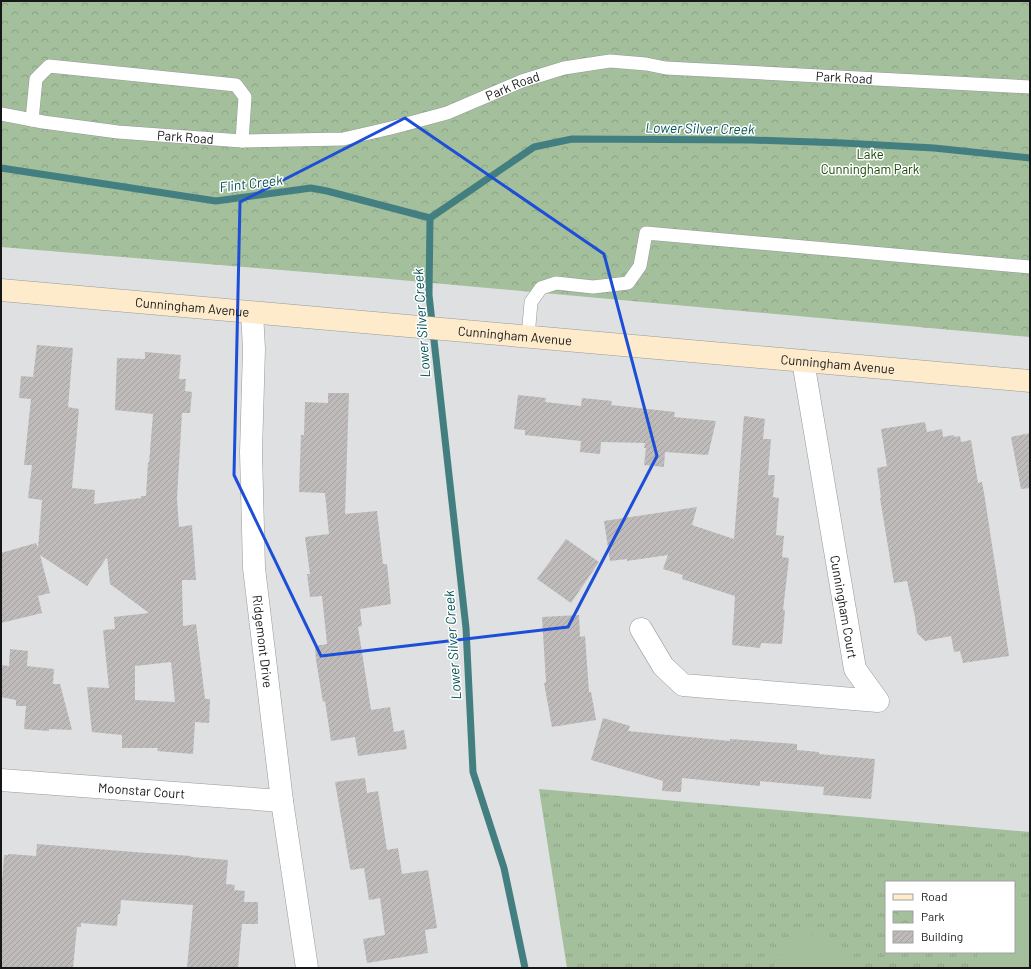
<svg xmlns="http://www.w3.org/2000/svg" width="1031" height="969" font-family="Barlow,sans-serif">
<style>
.grass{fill:url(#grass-tufts);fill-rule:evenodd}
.park{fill:url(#park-crowns)}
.garden{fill:#a3bf9b}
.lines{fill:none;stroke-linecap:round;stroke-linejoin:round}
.stream{stroke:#437f80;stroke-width:7}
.building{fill:url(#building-hatch);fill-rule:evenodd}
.lane-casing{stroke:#97999b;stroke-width:14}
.street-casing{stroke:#97999b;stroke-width:23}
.secondary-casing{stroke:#97999b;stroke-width:23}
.lane{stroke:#fff;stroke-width:13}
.street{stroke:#fff;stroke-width:22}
.secondary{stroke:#feebcb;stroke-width:22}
.marked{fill:none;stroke:#1d4ed8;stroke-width:3;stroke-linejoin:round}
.labels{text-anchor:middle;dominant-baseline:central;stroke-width:3;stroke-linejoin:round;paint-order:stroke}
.street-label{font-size:13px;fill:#161718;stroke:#fff}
.park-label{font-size:13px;fill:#134700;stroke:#fff}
.water-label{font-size:14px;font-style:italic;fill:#065556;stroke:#fff}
</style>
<defs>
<pattern id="grass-tufts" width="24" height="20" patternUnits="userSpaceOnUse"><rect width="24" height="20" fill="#a3bf9b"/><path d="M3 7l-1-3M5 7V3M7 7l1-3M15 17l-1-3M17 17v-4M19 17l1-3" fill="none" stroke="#8ca385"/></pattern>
<pattern id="park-crowns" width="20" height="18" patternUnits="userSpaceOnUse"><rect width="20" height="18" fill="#a3bf9b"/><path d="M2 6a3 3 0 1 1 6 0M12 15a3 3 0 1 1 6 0" fill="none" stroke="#8ca385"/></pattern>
<pattern id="building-hatch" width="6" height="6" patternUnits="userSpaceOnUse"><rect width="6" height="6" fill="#bebbba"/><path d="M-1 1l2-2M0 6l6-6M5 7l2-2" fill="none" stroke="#a3a09f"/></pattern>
</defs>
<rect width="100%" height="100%" fill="#dee0e2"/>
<!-- grass -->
<path class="grass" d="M539,789l491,43v136h-463zM886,882h128v70h-128z"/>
<!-- park -->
<polygon class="park" points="1,1 1030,1 1030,337 378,278 1,247"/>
<!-- garden -->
<g class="garden">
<polygon points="1014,900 1030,901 1030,968 977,968 977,952 1014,952"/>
<polygon points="803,928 854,968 772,968"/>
</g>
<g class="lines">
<!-- stream -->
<g class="stream">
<polyline points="1,168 216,201 311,188 327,191 430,218"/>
<polyline points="525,968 504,868 473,772 466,628 429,295 430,218 534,147 572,139 751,140 843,143 934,148 1030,158"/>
</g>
</g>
<!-- building -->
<g class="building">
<path d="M37,345l36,3 -5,59 11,2 -7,79 23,2 -1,14 47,-6v-2h5l2,-34 1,1 4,-49 -38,-4 2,-52 28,1v-7l36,3 -2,24h7l-1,12 7,1 -2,21h-8l-5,85 2,29 13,-2 4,55h-14l1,46 13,-2 9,75h5l-1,24 -14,-1 -2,32 -36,-3 1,-3h-36v-13l-30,-3 -5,-45 22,1 -6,-58 12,-1 -1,-12 35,-4 -39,-29 -3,-27 -20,29 -47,-31 10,38 -12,3 4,17 -41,10v-70l35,-10 2,5 4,-48 -14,-2 4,-33h-8l7,-66 -12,-1 2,-22 12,1zM171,662l4,40 -40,-2v-34z"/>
<polygon points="328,393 349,393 345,514 377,511 383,564 387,564 391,604 360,609 362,626 358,627 371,710 390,707 394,732 404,730 407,749 358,756 355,737 331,741 325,701 323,702 316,660 315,646 327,644 322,596 310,597 307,574 310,574 305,537 329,534 325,493 299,492 301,435 304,435 305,402 328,403"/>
<polygon points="518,395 546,398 545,402 581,406 582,398 612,401 611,405 675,412 674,417 716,421 708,455 665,452 664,467 644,465 646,448 644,448 645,443 601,442 600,454 580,452 581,441 525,435 525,430 514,429"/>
<polygon points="744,416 765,419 763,439 771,439 768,475 775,475 773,497 779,498 776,535 784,536 782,557 789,558 783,610 785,610 782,644 761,643 760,648 732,645 735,596 682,579 683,575 663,569 668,555 627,561 627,559 610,561 604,521 697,507 692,525 734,539"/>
<polygon points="925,422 927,432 942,429 943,437 954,435 954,437 960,436 961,442 971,440 978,483 982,482 985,499 1009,656 963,663 960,651 954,652 951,636 925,641 917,633 915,617 907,581 894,583 880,498 881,498 877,468 887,466 881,429"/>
<polygon points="1030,433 1030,488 1021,489 1011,437"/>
<polygon points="566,539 599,562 571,603 537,579"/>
<polygon points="579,615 580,637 585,636 589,692 591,692 596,720 552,727 544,683 546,682 542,617"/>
<polygon points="10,649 28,651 27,666 54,669 53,684 60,684 72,730 49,729 49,731 24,729 26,706 16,706 16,700 1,697 1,665 9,666"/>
<polygon points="603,718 630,726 628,731 730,741 730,739 797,744 797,750 819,752 819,754 875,759 871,799 823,795 824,787 760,781 760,786 682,778 681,792 662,791 663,781 591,760"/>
<polygon points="365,778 367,793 378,791 387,850 398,848 402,874 428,870 437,928 425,930 428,953 367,963 363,939 385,935 380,898 369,900 364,868 351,870 350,868 335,782"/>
<polygon points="37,844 134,852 191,856 191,857 228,860 226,884 235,885 234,890 245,891 244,902 258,902 258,924 242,924 238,968 187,968 193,905 121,900 120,914 118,914 117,926 81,923 81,927 77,927 73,968 1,968 1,895 4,855 8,855 9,854 36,856"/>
</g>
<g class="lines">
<!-- lane casing -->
<g class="lane-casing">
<g id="lane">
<path id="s1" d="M1,114l42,8 75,10 124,9 101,-2 48,-11 56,-15 75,-32 42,-13 46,-7 36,3 20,4 364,19"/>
<polyline points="32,120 36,79 49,66 236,85 245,97 242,141"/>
<polyline points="528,337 531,302 541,288 556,283 593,287 628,283 640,266 646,233 1030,267"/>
</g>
</g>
<!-- street casing -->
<g class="street-casing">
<g id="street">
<path id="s2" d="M252,313l2,36 -3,103 3,116 28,233 25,167"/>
<polyline points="641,629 663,666 683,685 878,701 855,669 803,361"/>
<path id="s3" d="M1,780l281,21"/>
</g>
</g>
<!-- secondary casing -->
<g class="secondary-casing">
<g id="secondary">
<path id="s4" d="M1,290l1029,91"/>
</g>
</g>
<!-- lane -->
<use href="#lane" class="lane"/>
<!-- street -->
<use href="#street" class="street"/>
<!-- secondary -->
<use href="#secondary" class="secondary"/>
</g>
<!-- marked area -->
<path class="marked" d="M405,118l199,136 53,202 -89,171 -247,29 -87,-181 6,-273z"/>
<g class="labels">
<!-- street labels -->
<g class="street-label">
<text stroke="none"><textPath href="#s1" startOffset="858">Park Road</textPath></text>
<text stroke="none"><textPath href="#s1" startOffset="522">Park Road</textPath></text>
<text stroke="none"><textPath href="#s1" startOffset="186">Park Road</textPath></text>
<text stroke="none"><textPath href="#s4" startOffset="192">Cunningham Avenue</textPath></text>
<text stroke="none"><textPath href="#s4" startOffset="516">Cunningham Avenue</textPath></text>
<text stroke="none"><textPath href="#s4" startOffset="840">Cunningham Avenue</textPath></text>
<text transform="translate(844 607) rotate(80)">Cunningham Court</text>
<text stroke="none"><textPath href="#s2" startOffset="329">Ridgemont Drive</textPath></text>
<text stroke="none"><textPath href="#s3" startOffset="141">Moonstar Court</textPath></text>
</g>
<!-- park labels -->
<g class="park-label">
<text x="870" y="154">Lake<tspan x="870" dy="15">Cunningham Park</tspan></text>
</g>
<!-- water labels -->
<g class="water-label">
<text transform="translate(700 128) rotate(1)">Lower Silver Creek</text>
<text transform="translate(251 183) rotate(-7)">Flint Creek</text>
<text transform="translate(421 323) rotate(-94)">Lower Silver Creek</text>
<text transform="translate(452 645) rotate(-94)">Lower Silver Creek</text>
</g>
</g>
<!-- border -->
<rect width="1031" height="969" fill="none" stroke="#161718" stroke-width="4"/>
<!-- legend -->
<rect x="885" y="881" width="130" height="72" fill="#ffffff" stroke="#a2a2a3"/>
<rect x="893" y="894" width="20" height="6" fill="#feebcb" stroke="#a2a2a3"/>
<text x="921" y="901" font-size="12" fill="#161718">Road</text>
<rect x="893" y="911" width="20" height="12" fill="url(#park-crowns)" stroke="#a2a2a3"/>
<text x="921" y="921" font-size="12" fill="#161718">Park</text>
<rect x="893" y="931" width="20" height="12" fill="url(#building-hatch)" stroke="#a2a2a3"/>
<text x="921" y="941" font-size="12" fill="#161718">Building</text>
</svg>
